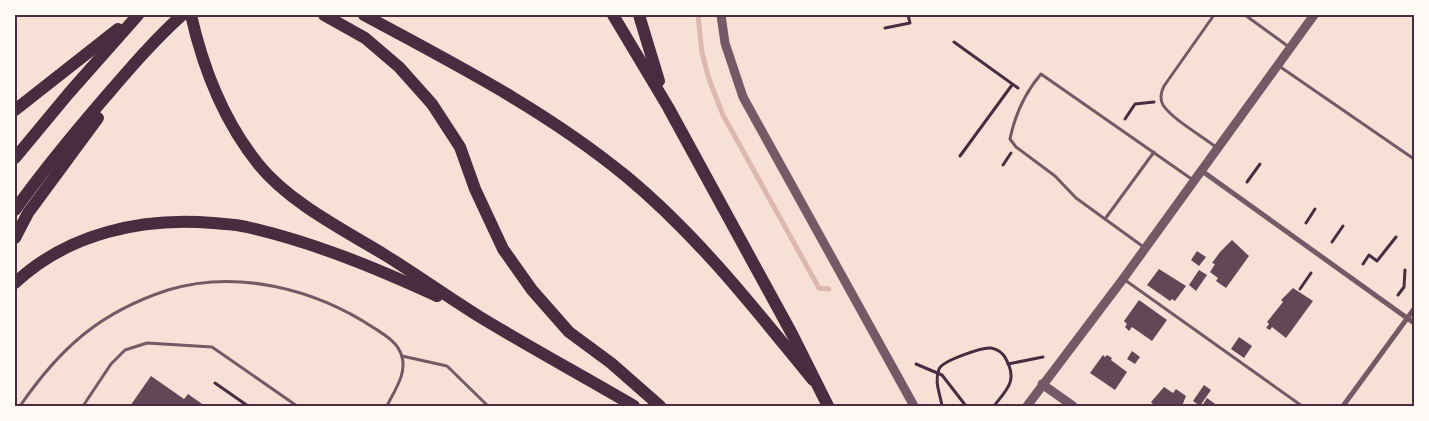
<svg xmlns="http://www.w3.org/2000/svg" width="1429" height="421" font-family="Manrope,sans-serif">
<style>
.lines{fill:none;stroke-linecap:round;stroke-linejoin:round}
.stream{stroke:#dcb8b0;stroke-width:5}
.building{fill:#644757}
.path{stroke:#4a2c40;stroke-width:3}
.service{stroke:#755966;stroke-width:3}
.minor{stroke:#755966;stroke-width:5}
.tertiary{stroke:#755966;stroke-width:9}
.motorway{stroke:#4a2c40;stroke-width:12}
.neatline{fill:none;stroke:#4a2c40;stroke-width:2}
</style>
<rect width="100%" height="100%" fill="#f7e1d7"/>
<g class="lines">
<!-- stream -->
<polyline class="stream" points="698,15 702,53 709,79 723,115 819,288 829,289"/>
</g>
<!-- building -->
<g class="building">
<polygon points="1232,240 1249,256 1226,288 1216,281 1218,278 1210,272 1215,264 1212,263 1220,252"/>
<polygon points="1197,251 1206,257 1199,266 1191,260"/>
<polygon points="1159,269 1186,286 1175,301 1172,299 1170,301 1147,285"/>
<polygon points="1199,270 1207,275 1196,291 1189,285"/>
<polygon points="1293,288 1313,301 1286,338 1272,327 1270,330 1266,328 1269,324 1267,322 1283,302 1281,300"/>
<polygon points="1139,300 1167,320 1152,341 1132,327 1129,331 1125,327 1127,324 1124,321"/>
<polygon points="1239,337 1252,346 1244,358 1231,349"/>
<polygon points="1132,351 1140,357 1135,364 1127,359"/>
<polygon points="1103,355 1105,357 1107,355 1112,358 1111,360 1127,372 1115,390 1090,373"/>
<polygon points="151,376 184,399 188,394 205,406 130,406"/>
<polygon points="1204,385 1211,390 1200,406 1193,401"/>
<polygon points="1164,387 1173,393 1176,389 1186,396 1182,406 1151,406 1153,404 1151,402"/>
<polygon points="1207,398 1218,406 1202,406"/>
</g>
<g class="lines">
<!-- path -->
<g class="path">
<polyline points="885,28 910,23 908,15"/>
<polyline points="954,42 1018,88"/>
<polyline points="1125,119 1135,104 1154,102"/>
<polyline points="960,156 1012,85"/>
<polyline points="1003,165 1011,153"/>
<polyline points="1247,182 1260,164"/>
<polyline points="1306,223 1315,209"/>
<polyline points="1332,242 1343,226"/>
<polyline points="1363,264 1369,255 1377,261 1396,237"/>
<polyline points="1300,289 1311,273"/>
<polyline points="1398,295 1404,287 1405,270"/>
<polyline points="916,364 942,375 966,406"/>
<polyline points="1008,364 1043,357"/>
<polyline points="215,383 248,406"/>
<path d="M942,406c-2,-13 -8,-24 -3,-37 3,-8 43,-22 52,-21 6,1 12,5 15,11 12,22 1,30 -12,47"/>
</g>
<!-- service -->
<g class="service">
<path d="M1214,15l-50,71c-3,6 -5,12 -1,19 9,14 39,31 53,42"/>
<polyline points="1245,15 1289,47"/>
<polyline points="1279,66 1414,159"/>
<polyline points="1105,219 1154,152"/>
<path d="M1145,248l-69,-50 -21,-22 -39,-29 -6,-8c5,-25 14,-45 31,-65l152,106"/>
<polyline points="1125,280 1302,406"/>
<polyline points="402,356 447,366 488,406"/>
<path d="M20,406c40,-58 80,-94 148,-116 69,-21 147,-1 206,38 11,7 25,15 28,29 5,17 -8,34 -15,49"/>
<polyline points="83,406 111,364 125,350 147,343 212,347 297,406"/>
<polyline points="325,406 326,406"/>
</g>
<!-- minor -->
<g class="minor">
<polyline points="1202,171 1414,323"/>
<polyline points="1343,406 1414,309"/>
</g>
<!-- tertiary -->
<g class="tertiary">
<polyline points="721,15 725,43 743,97 914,406"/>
<polyline points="1042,384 1073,406"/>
<polyline points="1027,406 1123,279 1314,15"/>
</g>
<!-- motorway -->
<g class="motorway">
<path d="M191,15c12,53 34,108 68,150 31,38 85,65 126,90 32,20 63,42 95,62 51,31 103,59 154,89"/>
<polyline points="324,15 365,38 399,67 432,104 460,147 475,189 503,249 532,290 569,332 611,363 660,406"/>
<path d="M364,15c91,49 183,96 263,162 71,59 128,132 186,203"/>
<polyline points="613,15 668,107 792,334 828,406"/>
<polyline points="639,15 659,81"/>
<polyline points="15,110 118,29"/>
<polyline points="15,158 69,93 138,15"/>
<path d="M15,210c27,-38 56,-73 86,-108 26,-30 51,-60 81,-87"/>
<polyline points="15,238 28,213 98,118"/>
<path d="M15,283c53,-50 128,-66 198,-60 11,1 23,1 34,4 66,15 129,41 190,69"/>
</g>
</g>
<!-- border -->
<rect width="1429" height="421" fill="none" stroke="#fffaf5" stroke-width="32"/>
<rect x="16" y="16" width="1397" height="389" class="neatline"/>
</svg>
